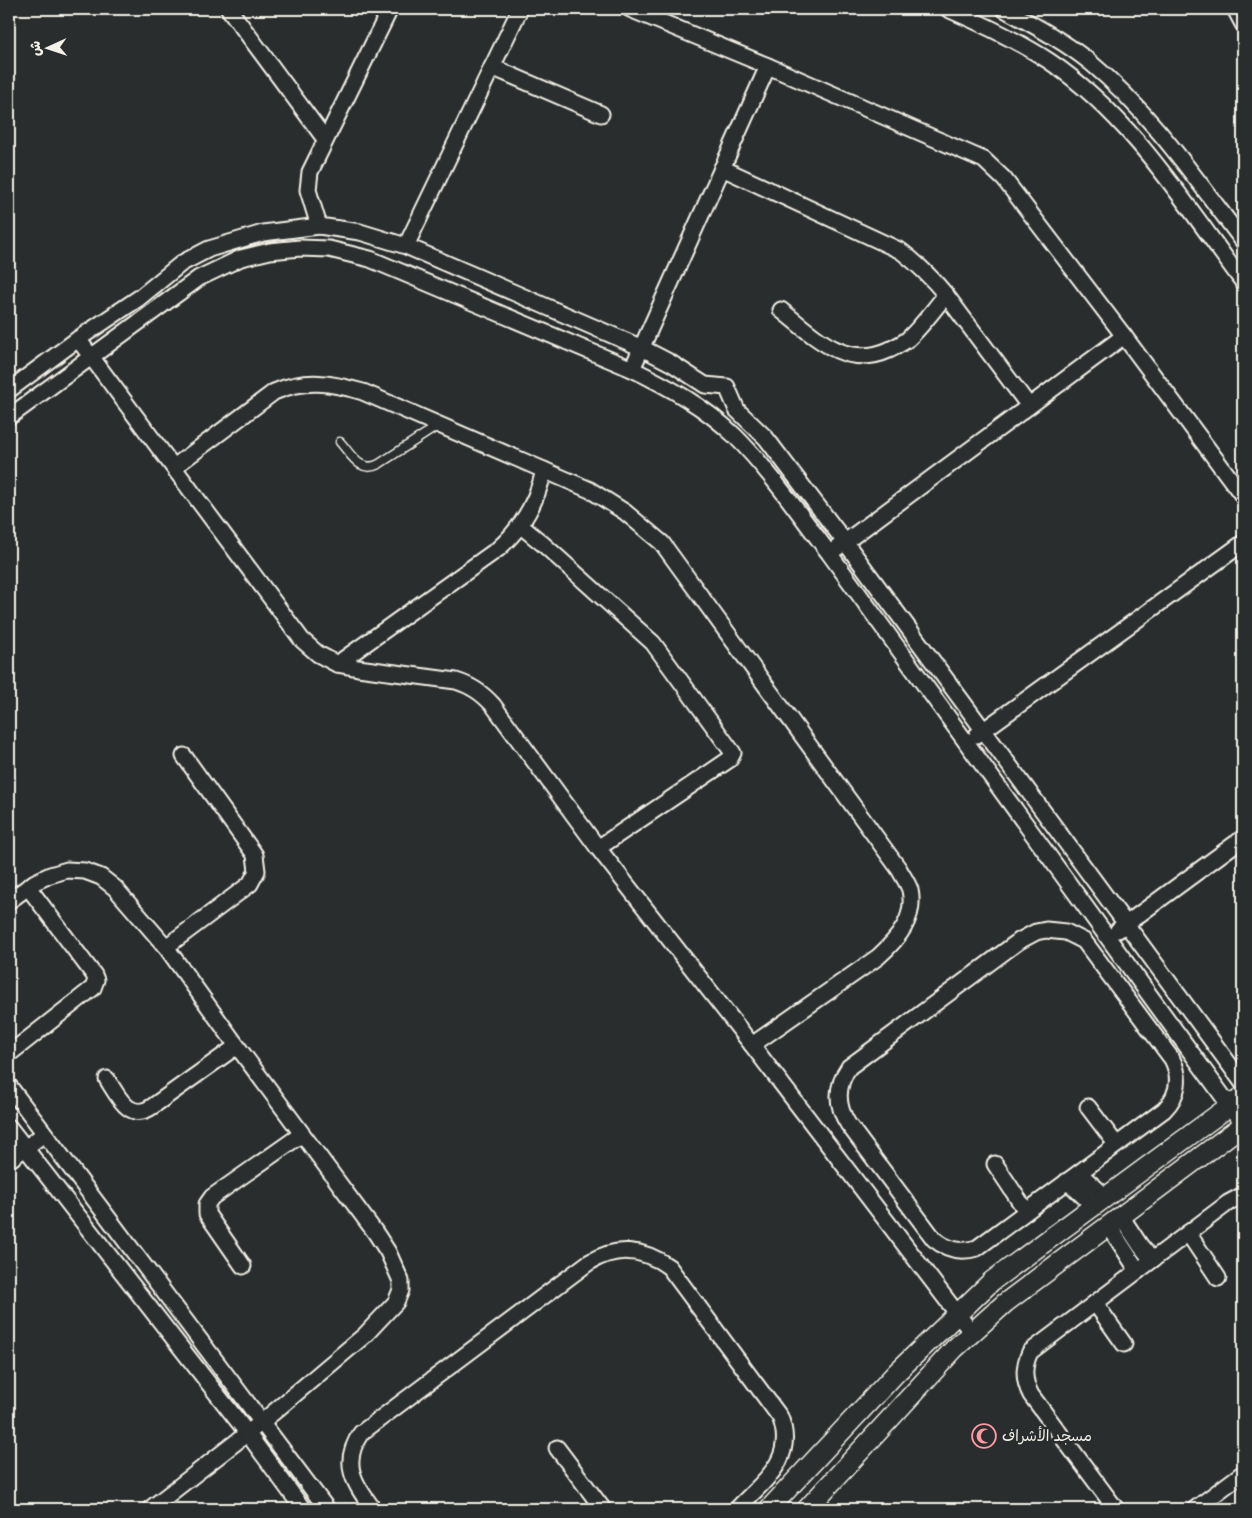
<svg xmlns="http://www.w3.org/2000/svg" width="1252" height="1518" font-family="'Balsamiq Sans','Playpen Sans Arabic',sans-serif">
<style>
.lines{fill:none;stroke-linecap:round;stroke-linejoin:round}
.service-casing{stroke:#f4f1e8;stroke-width:11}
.minor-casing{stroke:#f4f1e8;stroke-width:19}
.tertiary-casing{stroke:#f4f1e8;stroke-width:22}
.service{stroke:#2a2d2e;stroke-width:8}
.minor{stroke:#2a2d2e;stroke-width:15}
.tertiary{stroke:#2a2d2e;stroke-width:19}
.labels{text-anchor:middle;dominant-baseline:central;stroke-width:5;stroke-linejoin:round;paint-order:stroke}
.poi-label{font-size:15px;fill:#f4f1e8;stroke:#2a2d2e;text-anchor:start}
</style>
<rect width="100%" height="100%" fill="#2a2d2e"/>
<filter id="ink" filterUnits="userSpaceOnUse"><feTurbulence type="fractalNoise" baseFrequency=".02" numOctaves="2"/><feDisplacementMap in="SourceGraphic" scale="10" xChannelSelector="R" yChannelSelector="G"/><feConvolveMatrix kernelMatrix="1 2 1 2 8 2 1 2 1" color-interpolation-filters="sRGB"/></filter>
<g filter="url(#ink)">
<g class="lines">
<!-- service casing -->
<g class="service-casing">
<path id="service" d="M340,442c11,12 20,32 39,22l60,-39"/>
</g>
<!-- minor casing -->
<g class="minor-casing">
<g id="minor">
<polyline points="229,9 325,139"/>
<polyline points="630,9 768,66 984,160 1004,179 1124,336 1243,496"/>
<path d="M948,9c35,15 69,31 101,52 81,54 137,144 194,221"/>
<path d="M1004,9c29,16 60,32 87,54 60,50 105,116 152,178"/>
<polyline points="1235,9 1243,24"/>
<polyline points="492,67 601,114"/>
<path d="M722,168l179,83c17,13 31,27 45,44l83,111"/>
<polyline points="319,226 308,190 310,172 390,9"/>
<polyline points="406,246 520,9"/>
<path d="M781,310c32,25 64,60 108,40 6,-3 14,-7 19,-11 14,-13 26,-30 38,-44"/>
<path d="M78,339l224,301 16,14 19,10 21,4 98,13c16,5 26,12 37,24l105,143 154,197 220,288"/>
<polyline points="632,369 768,66"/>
<polyline points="9,390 78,339 139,298 182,263 209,249 263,233 319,226 360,232 406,246 642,348 671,363 705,385 727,387 737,410 766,438 845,542 1243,1083"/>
<path d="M9,417l190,-139 42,-20 29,-7 30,-3 29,1 41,10 262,110c37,18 73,38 103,67 35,35 64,78 94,117l414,571"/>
<path d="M174,467l100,-75c32,-14 58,-9 89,0l227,98 35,22 37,31 237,326c3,6 9,14 11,21 6,28 -12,49 -32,67l-126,88"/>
<polyline points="521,526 543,544 653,643 733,753 730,759 598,848"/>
<polyline points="837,548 1124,336"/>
<path d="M337,664l161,-115c25,-22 39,-47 46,-79"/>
<polyline points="977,735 1243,543"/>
<polyline points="9,901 35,882 50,875 67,870 85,871 101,877 115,888 166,947 237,1046 375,1232 388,1252 401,1281 401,1290 396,1302 365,1335 262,1422 150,1509"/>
<path d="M1046,930l20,2 18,9 88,118c9,18 7,36 -8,51l-187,138c-17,5 -30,2 -43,-9l-86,-115c-12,-19 -12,-38 1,-57l170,-126 17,-9z"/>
<polyline points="1118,930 1243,838"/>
<polyline points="166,947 250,884 257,871 255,855 184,756"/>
<polyline points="9,1054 93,988 96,980 94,975 28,887"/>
<path d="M107,1079c11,17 22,44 46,27l84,-60"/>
<polyline points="9,1086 327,1509"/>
<polyline points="1088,1107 1116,1144"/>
<polyline points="9,1127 248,1434 303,1509"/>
<polyline points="9,1160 44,1134"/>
<polyline points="995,1164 1026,1211"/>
<polyline points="1079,1173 1106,1197"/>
<polyline points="1067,1181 1094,1206"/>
<polyline points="1121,1216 1140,1245 1152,1260"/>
<polyline points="1109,1226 1138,1271"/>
<polyline points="1188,1233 1218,1278"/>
<polyline points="243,1266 207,1214 207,1204 212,1197 302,1134"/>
<polyline points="1095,1303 1124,1344"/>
<polyline points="557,1448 603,1509"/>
<path d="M373,1509c-18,-25 -33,-45 -12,-76l227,-170c27,-17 55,-15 81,4l111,150c17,42 -17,64 -43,92"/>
<path d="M1116,1509l-85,-114c-8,-15 -8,-28 -1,-43l198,-149 15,-8"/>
<polyline points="1195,1509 1243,1473"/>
</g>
</g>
<!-- tertiary casing -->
<g class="tertiary-casing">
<g id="tertiary">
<polyline points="769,1509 897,1372 992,1281 1243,1096"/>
<polyline points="807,1509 954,1349 1005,1303 1243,1125"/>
</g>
</g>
<!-- service -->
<use href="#service" class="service"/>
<!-- minor -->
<use href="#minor" class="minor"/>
<!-- tertiary -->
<use href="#tertiary" class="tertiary"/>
</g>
</g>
<!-- icons -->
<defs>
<g id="mosque-ring" transform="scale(1.25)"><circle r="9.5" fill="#2a2d2e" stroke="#ff9aa2" stroke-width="1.5"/><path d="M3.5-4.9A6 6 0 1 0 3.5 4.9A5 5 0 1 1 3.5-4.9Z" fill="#ff9aa2"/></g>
</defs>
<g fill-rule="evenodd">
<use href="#mosque-ring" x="984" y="1436"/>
</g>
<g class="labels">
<!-- poi labels -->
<g class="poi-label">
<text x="1002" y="1436">مسجد الأشراف</text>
</g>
</g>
<!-- margin -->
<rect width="1252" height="1518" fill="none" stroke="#2a2d2e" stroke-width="30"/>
<rect x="15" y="15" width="1222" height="1488" fill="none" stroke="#f4f1e8" stroke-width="2" filter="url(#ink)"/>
<!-- north arrow -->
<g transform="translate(48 48) rotate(267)" stroke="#2a2d2e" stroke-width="4" paint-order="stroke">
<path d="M0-4L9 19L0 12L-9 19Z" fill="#f4f1e8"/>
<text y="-8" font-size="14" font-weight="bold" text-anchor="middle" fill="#f4f1e8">ش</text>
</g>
</svg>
